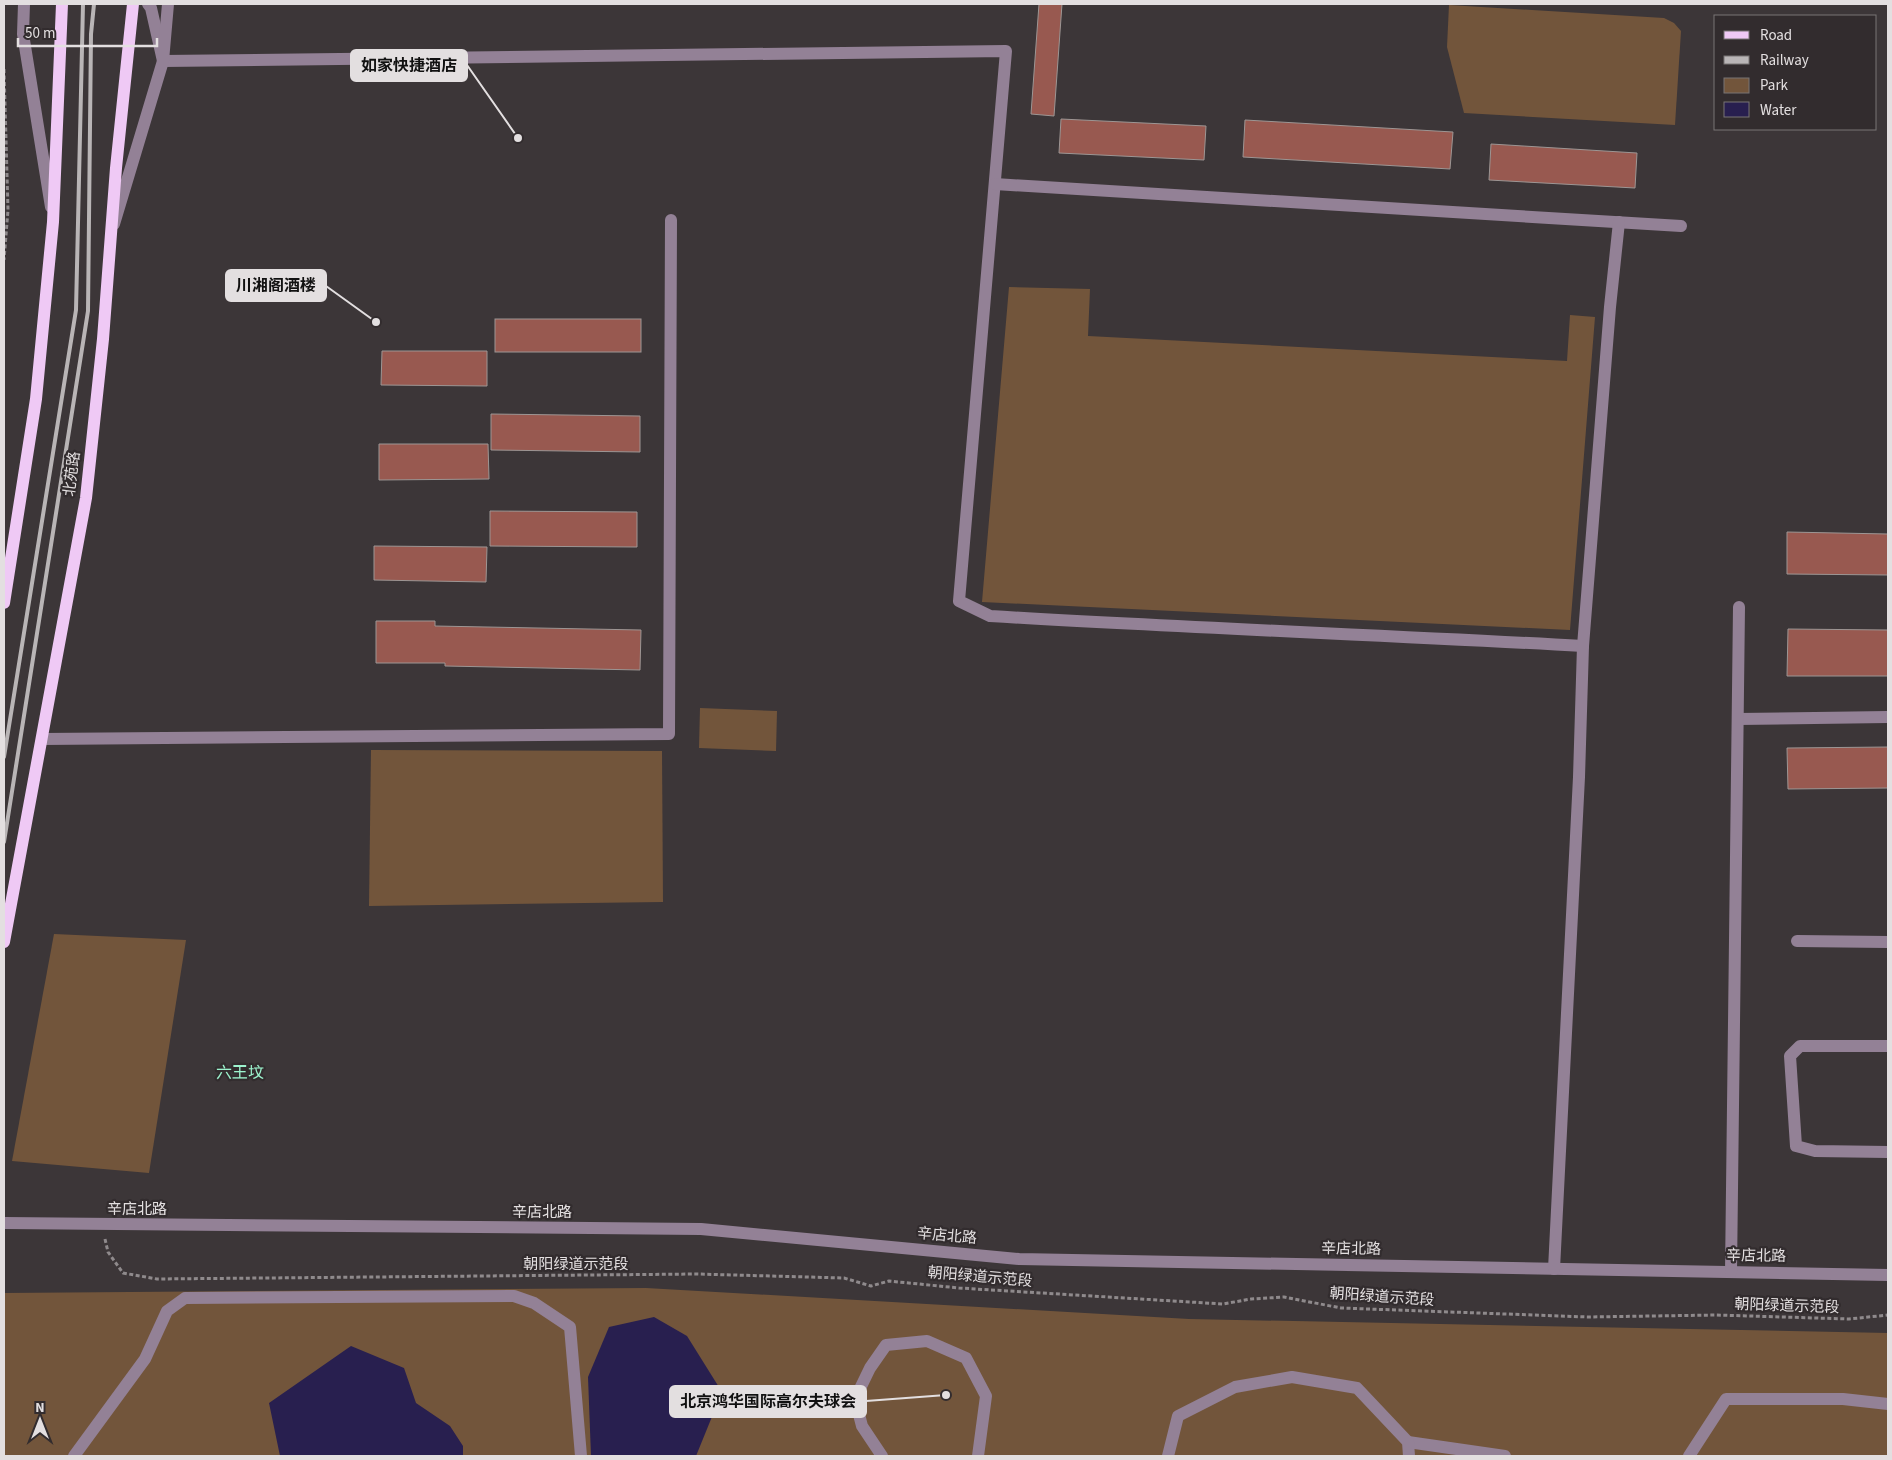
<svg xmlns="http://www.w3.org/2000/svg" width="1892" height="1460" font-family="'Source Sans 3','Noto Sans SC',sans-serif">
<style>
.green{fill:#72553b}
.water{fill:#281f4f}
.building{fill:#985950;stroke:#9d9694}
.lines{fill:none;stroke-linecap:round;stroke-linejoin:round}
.path{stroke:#8f8a8c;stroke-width:3;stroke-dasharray:4 2.5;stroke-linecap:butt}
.minor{stroke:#938196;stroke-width:12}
.major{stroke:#efc9f5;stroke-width:12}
.rail{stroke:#b9b5b6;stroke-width:4}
.labels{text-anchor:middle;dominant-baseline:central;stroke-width:4.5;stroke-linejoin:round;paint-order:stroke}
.street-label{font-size:15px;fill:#e3dfe0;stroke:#322c2e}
.neighbourhood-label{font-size:16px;fill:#9df4ce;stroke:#322c2e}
.leader{fill:none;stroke:#e3dfe0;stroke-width:2}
.callout-dot{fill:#e3dfe0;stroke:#322c2e;stroke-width:2}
.callout{fill:#e3dfe0;stroke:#e3dfe0;stroke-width:2}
.callout-label{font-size:16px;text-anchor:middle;font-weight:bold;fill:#111}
</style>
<rect width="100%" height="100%" fill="#3c3638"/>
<!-- green -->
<g class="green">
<polygon points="1449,5 1664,18 1674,23 1681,31 1675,125 1464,113 1447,47"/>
<polygon points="1009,287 1090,289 1088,336 1567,361 1570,315 1595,317 1570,630 982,602"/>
<polygon points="700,708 777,711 776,751 699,748"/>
<polygon points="371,750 662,751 663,902 369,906"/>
<polygon points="54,934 186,940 149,1173 12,1161"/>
<polygon points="646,1288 1189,1319 1888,1333 1888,1456 4,1456 4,1293"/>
</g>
<!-- water -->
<g class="water">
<polygon points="654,1317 687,1336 722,1392 696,1456 591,1456 588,1377 609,1327"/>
<polygon points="351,1346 404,1368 416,1403 450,1426 463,1446 463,1456 280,1456 269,1403"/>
</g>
<!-- building -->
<g class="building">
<polygon points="1039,4 1062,4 1054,116 1031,114"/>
<polygon points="1061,119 1206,126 1204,160 1059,153"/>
<polygon points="1245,120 1453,132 1450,169 1243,157"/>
<polygon points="1491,144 1637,153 1635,188 1489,180"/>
<rect x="495" y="319" width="146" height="33"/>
<polygon points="382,351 487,351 487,386 381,385"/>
<polygon points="491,414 640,416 640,452 491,450"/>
<polygon points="379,444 488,444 489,479 379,480"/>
<polygon points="490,511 637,512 637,547 490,546"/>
<polygon points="1787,532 1888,534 1888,575 1787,574"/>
<polygon points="374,546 487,547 486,582 374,580"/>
<polygon points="376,621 435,621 435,626 641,630 640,670 445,666 445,663 376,663"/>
<polygon points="1788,629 1888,630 1888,676 1787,676"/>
<polygon points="1888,747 1888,788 1788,789 1787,748"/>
</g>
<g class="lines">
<!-- path -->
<g class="path">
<polyline points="4,69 8,210 4,260"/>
<polyline points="105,1239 108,1252 123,1273 157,1279 697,1274 844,1278 871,1286 889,1281 959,1288 1223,1304 1251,1299 1284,1297 1341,1308 1588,1317 1716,1315 1849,1319 1888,1315"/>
</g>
<!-- minor -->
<g class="minor">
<polyline points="24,4 23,34 51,207"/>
<path d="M148,4l3,4 12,53 843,-10 -47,550 31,15c197,12 395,19 593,30"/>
<polyline points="995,184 1681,226"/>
<polyline points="114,224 163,61 168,4"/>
<polyline points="1738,719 1888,717"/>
<polyline points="42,739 669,734 671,220"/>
<polyline points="1797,941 1888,942"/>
<polyline points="1888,1046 1800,1046 1790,1056 1796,1146 1815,1151 1888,1152"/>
<polyline points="4,1223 701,1229 1019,1259 1888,1275"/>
<polyline points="1554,1269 1579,777 1583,646 1610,307 1619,222"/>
<polyline points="1731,1272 1739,607"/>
<polyline points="1408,1442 1505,1456"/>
<polyline points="74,1456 145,1359 167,1311 185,1298 514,1296 534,1303 570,1327 581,1456"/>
<polyline points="882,1456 862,1426 855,1399 870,1368 886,1345 927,1341 966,1358 986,1396 978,1456"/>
<polyline points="1168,1456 1178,1416 1235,1387 1292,1377 1357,1388 1408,1442 1409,1456"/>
<polyline points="1689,1456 1726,1399 1843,1399 1888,1404"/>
</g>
<!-- major -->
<g class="major">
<polyline points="4,603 36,399 53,222 62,4"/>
<polyline points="4,942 86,498 103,339 116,168 133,4"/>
</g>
<!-- rail -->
<g class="rail">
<polyline points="4,757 76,310 83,4"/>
<polyline points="4,842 88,311 91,34 94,4"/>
</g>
</g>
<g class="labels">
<!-- street labels -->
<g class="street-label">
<text transform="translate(72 474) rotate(-83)">北苑路</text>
<text x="137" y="1209">辛店北路</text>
<text x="542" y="1212">辛店北路</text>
<text transform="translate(947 1236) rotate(5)">辛店北路</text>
<text transform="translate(1351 1249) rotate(1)">辛店北路</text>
<text transform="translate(1756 1256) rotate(1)">辛店北路</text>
<text x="576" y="1264">朝阳绿道示范段</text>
<text transform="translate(980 1277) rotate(5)">朝阳绿道示范段</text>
<text transform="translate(1382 1297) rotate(4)">朝阳绿道示范段</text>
<text transform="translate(1787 1306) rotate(2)">朝阳绿道示范段</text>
</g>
<!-- neighbourhood labels -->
<g class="neighbourhood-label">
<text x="240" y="1073">六王坟</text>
</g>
</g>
<!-- callouts -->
<path class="leader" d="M518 138L467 65M376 322L326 286M946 1395L866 1401"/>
<g class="callout-dot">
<circle cx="518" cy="138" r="5"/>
<circle cx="376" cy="322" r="5"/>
<circle cx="946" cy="1395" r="5"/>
</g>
<g class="callout">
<rect x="351" y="50" width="116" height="31" rx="5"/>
<rect x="226" y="270" width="100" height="31" rx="5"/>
<rect x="670" y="1386" width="196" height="31" rx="5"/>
</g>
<g class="callout-label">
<text x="409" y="71">如家快捷酒店</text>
<text x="276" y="291">川湘阁酒楼</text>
<text x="768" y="1407">北京鸿华国际高尔夫球会</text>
</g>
<!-- border -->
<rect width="1892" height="1460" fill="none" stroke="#e3dfe0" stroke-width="10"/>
<!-- legend -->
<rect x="1714" y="15" width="162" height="115" fill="#322c2e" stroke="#797475"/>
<rect x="1724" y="31" width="25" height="8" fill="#efc9f5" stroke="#797475"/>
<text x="1760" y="40" font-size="15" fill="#e3dfe0">Road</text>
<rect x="1724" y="56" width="25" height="8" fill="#b9b5b6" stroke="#797475"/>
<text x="1760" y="65" font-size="15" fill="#e3dfe0">Railway</text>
<rect x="1724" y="78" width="25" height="15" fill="#72553b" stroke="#797475"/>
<text x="1760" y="90" font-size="15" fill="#e3dfe0">Park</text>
<rect x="1724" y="102" width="25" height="15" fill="#281f4f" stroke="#797475"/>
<text x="1760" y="115" font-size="15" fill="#e3dfe0">Water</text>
<!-- north arrow -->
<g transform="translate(40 1420)" stroke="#322c2e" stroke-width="4" paint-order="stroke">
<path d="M0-4L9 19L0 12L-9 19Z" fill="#e3dfe0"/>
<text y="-8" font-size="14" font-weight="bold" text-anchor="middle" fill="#e3dfe0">N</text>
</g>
<!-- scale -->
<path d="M18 38v8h139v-8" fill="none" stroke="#e3dfe0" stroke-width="2.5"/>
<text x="25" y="38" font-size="15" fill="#e3dfe0" stroke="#322c2e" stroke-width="4" paint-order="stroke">50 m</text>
</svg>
